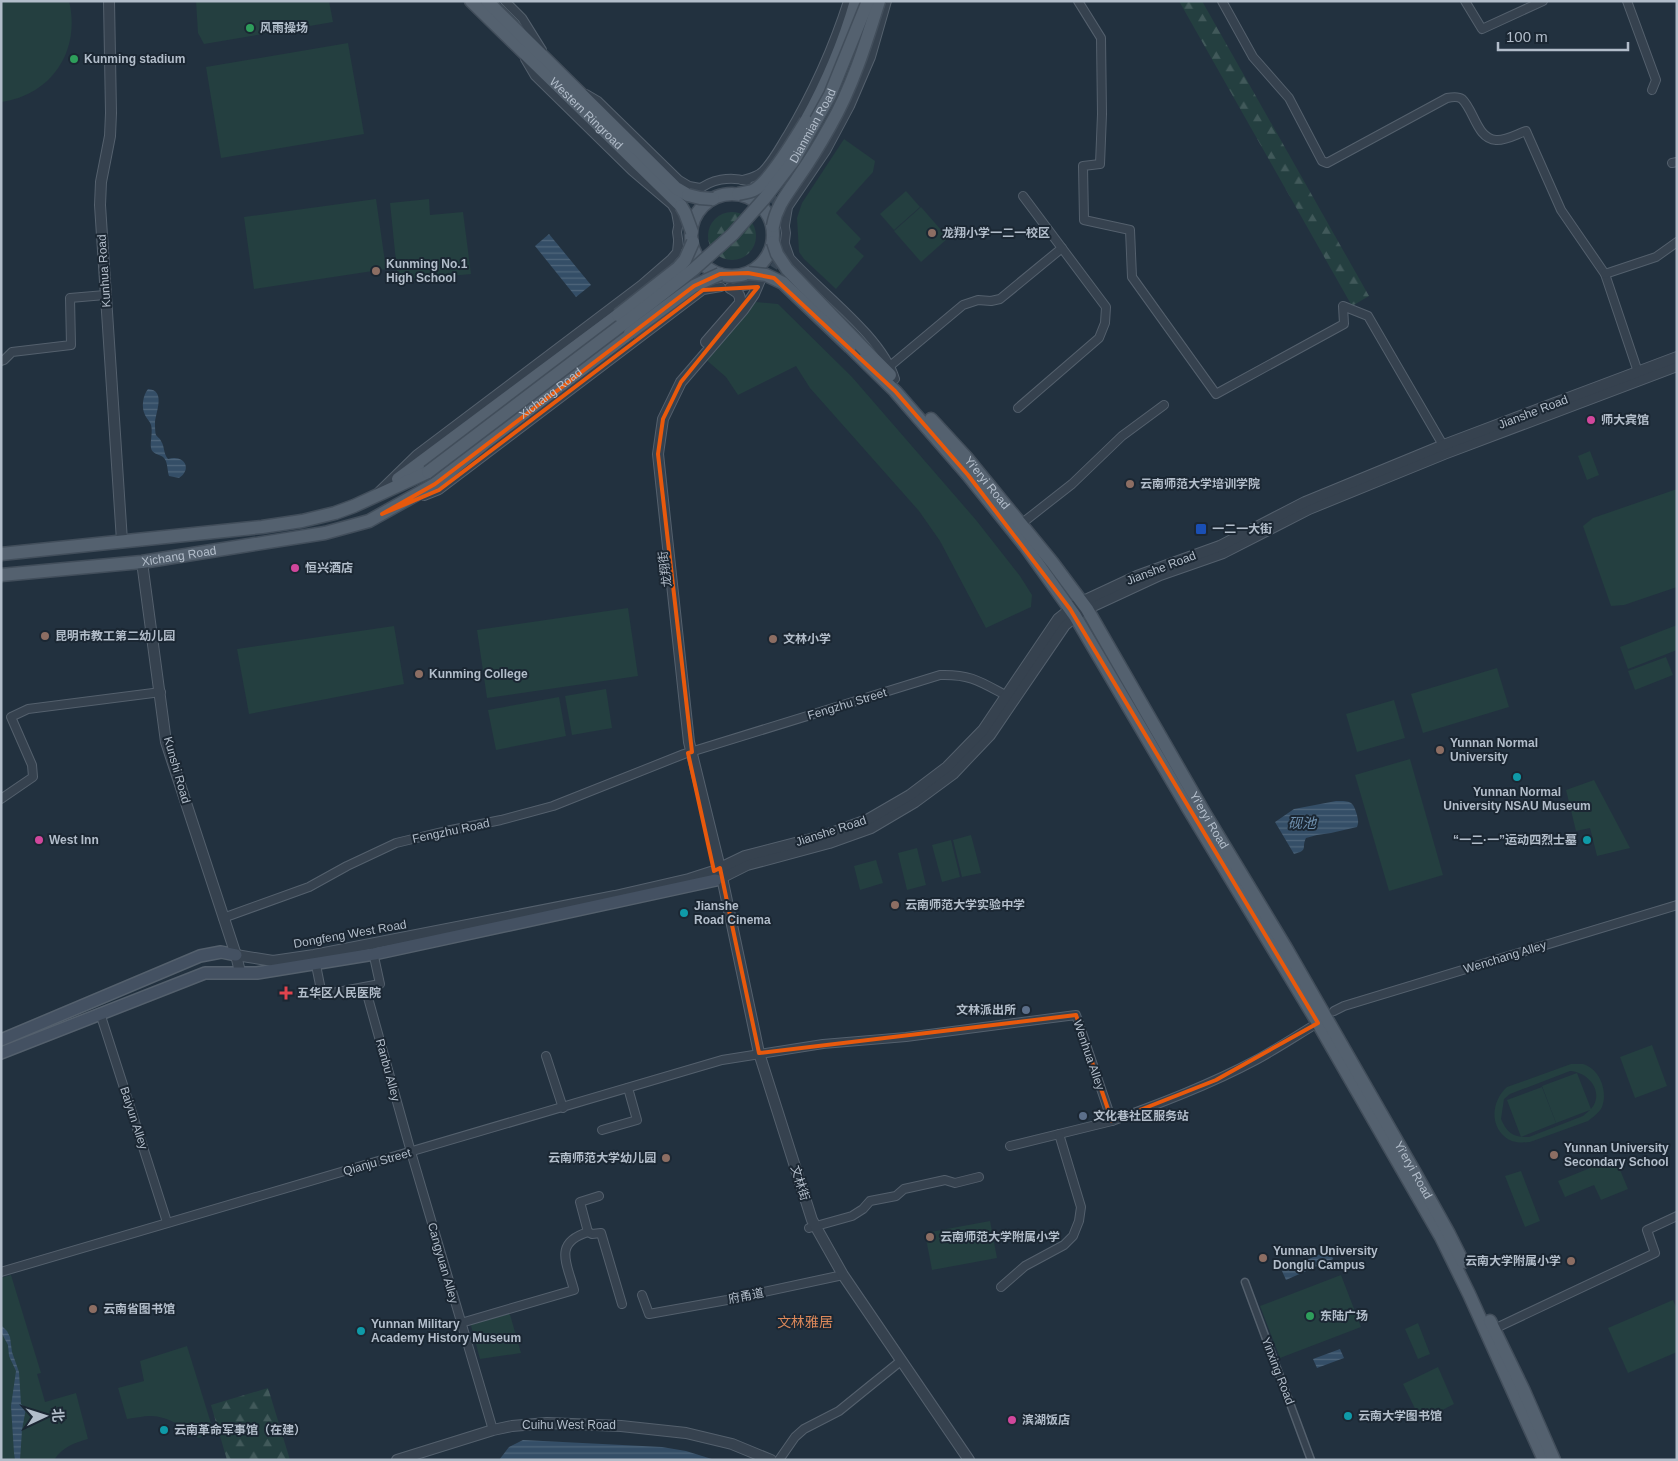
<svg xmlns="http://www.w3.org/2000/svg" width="1678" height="1461" font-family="Arial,'Noto Sans SC',sans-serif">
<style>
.green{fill:#243f40;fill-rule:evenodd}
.forest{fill:url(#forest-firs)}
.water{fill:url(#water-rules)}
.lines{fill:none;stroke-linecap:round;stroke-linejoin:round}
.minor-tunnel{stroke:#384654;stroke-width:8;stroke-dasharray:8 4;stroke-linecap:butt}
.pedestrian-casing{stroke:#54606d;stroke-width:9}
.minor-casing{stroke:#54606d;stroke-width:10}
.tertiary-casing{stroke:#54606d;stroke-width:12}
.secondary-casing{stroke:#54606d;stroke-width:14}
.primary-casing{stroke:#424e5b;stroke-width:15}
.pedestrian{stroke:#36424f;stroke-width:6}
.minor{stroke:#36424f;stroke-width:8}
.tertiary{stroke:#36424f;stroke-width:10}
.secondary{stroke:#445162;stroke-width:11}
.primary{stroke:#54616f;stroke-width:12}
.primary-bridge-casing{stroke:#424e5b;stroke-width:15;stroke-linecap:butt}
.primary-bridge{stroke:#54616f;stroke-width:12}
.marked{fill:none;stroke:#e8590c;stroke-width:4;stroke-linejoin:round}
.leisure-dot{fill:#2e9e5b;stroke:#1b2733;stroke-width:2}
.education-dot{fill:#8d6e63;stroke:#1b2733;stroke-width:2}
.hotel-dot{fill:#d1479c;stroke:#1b2733;stroke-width:2}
.transit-dot{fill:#1a4fb4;stroke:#1b2733;stroke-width:2}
.culture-dot{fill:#0f9aa8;stroke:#1b2733;stroke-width:2}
.health-dot{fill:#e0444e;stroke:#1b2733;stroke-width:2}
.service-dot{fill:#5c6f8a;stroke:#1b2733;stroke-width:2}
.labels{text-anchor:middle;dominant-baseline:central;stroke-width:4;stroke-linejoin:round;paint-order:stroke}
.poi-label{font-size:12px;font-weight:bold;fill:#b2bdca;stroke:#1b2733;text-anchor:start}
.street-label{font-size:12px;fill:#b2bdca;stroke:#1b2733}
.water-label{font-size:14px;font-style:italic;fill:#7091af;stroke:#1b2733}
.neighbourhood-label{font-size:14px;fill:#dc885a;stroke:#1b2733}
</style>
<defs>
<pattern id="forest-firs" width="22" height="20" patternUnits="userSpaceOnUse" patternTransform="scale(1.25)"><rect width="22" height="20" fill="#243f40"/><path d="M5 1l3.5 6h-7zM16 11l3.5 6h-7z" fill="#41595a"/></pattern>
<pattern id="water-rules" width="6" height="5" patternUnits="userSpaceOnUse" patternTransform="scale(1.25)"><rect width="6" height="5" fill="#344e67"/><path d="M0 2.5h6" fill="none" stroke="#4f667b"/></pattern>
</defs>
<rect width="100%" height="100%" fill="#22313f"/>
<!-- green -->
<g class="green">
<path d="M1,1h68c12,49 -17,94 -68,101z"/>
<polygon points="196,1 329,1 333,22 204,44 198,33"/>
<polygon points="348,43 364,134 221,158 206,67"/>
<polygon points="844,139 875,161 873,172 836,213 861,239 854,247 864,256 836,289 804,259 799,252 797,218 802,203"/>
<polygon points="906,191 920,207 894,230 880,214"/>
<polygon points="376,199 386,269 254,289 244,217"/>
<polygon points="429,199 430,215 463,212 471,274 398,281 390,203"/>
<polygon points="921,207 948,238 921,262 894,231"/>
<polygon points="756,302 778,304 852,377 976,520 1020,576 1032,595 1031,607 986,628 940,541 919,511 810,388 796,366 738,395 726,377 704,358"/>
<polygon points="1590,451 1599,475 1587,480 1578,456"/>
<polygon points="1677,489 1677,587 1624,605 1611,606 1583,526 1593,518"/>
<polygon points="628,608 638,676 487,698 477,630"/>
<polygon points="1677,625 1677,650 1628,669 1620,647"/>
<polygon points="394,626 404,684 249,714 237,649"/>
<polygon points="1666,657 1673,675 1635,690 1628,671"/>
<polygon points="1497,668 1509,707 1423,733 1411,694"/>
<polygon points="606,689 612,728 572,735 565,696"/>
<polygon points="559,697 566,736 496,750 488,710"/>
<polygon points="1394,700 1405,738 1357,752 1346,714"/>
<polygon points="1410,759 1443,875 1389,891 1355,775"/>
<polygon points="1594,780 1630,848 1597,856 1590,828 1576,831 1566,790"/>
<polygon points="971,835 981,873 962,877 953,840"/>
<polygon points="951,840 960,877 942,882 932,845"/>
<polygon points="917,848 926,885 907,890 898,853"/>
<polygon points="876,860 883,883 860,890 854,866"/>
<polygon points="1652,1045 1667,1086 1635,1098 1620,1057"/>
<path d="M1571,1064c4,0 9,0 12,0 17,5 25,27 19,43 -3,6 -9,10 -14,14l-58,21c-9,1 -19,1 -26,-6 -15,-13 -11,-37 3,-49zM1570,1071c19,1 35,22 21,38l-14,-36 -35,13 14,37 34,-13 -7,6 -54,21c-15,1 -22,-4 -28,-18l3,-20 6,-5z"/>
<polygon points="1542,1087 1556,1123 1521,1137 1507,1100"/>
<polygon points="1615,1158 1628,1189 1601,1200 1594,1185 1565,1197 1558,1181"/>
<polygon points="1521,1171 1540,1221 1525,1227 1505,1176"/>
<polygon points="990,1221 997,1258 932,1270 925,1233"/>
<path d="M11,1275l30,98 -4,1 8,28 31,-9 12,46c-15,4 -25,8 -34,21h-53v-182z"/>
<polygon points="1341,1275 1361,1327 1280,1358 1260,1306"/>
<polygon points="1673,1300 1677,1309 1677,1352 1628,1373 1608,1328"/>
<polygon points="509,1311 521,1353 480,1359 470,1322"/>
<polygon points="1418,1323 1430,1354 1418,1359 1405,1329"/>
<path d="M187,1346l27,87 -16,5c-12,-10 -31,-22 -47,-22 -8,0 -16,2 -24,3l-9,-31 26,-7 -4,-20z"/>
<polygon points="1438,1367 1454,1404 1421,1421 1403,1384"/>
</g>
<!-- forest -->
<g class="forest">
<polygon points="1179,1 1202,1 1369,296 1352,306"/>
<circle cx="732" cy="236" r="24"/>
<polygon points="268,1388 290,1460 227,1460 211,1405"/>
</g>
<!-- water -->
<g class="water">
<polygon points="549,234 591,285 576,297 535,246"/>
<path d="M148,389c18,1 8,23 7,33 0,3 0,10 1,13 1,2 4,3 5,6 4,6 2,12 7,18 16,-5 25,10 11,19l-10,-2c-2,-6 -1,-15 -6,-19 -4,-3 -11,-3 -12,-9 -1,-7 2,-16 0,-23 -1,-4 -5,-7 -6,-10 -4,-8 -2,-20 3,-26z"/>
<path d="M1336,801c15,0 17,0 21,14 1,5 2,7 0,12l-26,6 -14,2 -11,3c-5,10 3,12 -12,16l-19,-32 19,-13z"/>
<polygon points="1329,1250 1333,1259 1286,1280 1282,1271"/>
<polygon points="1,1325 7,1331 10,1337 12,1352 19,1372 21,1404 26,1408 22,1430 20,1460 15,1460 14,1453 11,1406 16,1371 9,1356 8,1345 1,1332"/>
<polygon points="1340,1349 1344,1358 1317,1368 1313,1359"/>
<polygon points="523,1440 662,1447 686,1451 715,1460 499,1460 509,1447"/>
</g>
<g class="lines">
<!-- minor-tunnel -->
<g class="minor-tunnel">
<polyline points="751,183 768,192 780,208"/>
<path d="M680,251c6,14 14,25 28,31"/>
<polyline points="765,276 772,270 781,256"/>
</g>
<!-- pedestrian casing -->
<g class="pedestrian-casing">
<polyline id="pedestrian" points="1245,1282 1311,1460"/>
</g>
<!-- minor casing -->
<g class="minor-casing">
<g id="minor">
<polyline points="505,1 522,18 542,50"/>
<polyline points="1078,1 1101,38 1102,114 1100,164 1083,166 1084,220 1130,230 1132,277 1216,394 1344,324 1343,306 1368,316 1443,445"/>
<path d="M1222,1l31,56 36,41 33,63 5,2 120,-65c5,-1 11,-2 15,1 12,11 15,40 34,41 9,1 21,-6 30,-9l35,79 44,64 33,98"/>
<polyline points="1465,1 1482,29 1543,1"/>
<polyline points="1627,1 1656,80 1652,90"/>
<polyline points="525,59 535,76 632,171 672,205 676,212 678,223"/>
<polyline points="586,94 598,101 679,180 689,186 700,188"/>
<polyline points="1672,163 1677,162"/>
<path d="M742,180c8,-2 15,-3 21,-9 10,-10 17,-24 24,-35 25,-42 46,-88 61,-135"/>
<path d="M697,191c14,-12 33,-15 50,-10"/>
<polyline points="785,225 788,207 826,151 850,106 871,57 887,1"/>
<path d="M785,244l5,14c30,34 92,78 105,121"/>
<polyline points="679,246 677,232 680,218"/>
<polyline points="784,249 786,233 784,221"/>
<polyline points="1605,274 1656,257 1677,242"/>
<polyline points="731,288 749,285 762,279"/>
<polyline points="1,361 4,360 12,352 71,345 70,298 105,295"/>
<polyline points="890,366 963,305 978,300 991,301 1000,299 1062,248"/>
<polyline points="1018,408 1099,338 1105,323 1106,307 1023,196"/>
<polyline points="379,491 416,455 641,285 671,259 677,252 678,242"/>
<polyline points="424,496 439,490 703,290 721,287"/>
<polyline points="1021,524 1072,484 1122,436 1164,405"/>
<polyline points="1,799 33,777 32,765 11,717 28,709 161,692"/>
<path d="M223,918l86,-31 38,-21 49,-23 50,-12 55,-11 52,-14 131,-52 256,-79c31,-1 41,7 67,21"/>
<polyline points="315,960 322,995 380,984 373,952"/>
<polyline points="365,987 411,1152 493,1430"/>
<polyline points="1334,1011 1344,1006 1677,905"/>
<polyline points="100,1013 167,1222"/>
<polyline points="546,1056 563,1108"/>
<polyline points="602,1130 637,1120 628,1088"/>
<polyline points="1010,1146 1112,1121"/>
<polyline points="809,1228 852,1216 863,1209 870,1201 896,1196 904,1189 945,1180 955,1183 979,1177"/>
<polyline points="588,1232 592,1234 601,1233 622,1304"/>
<path d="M1,1272l721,-212 101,-16 83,-7 170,-22 36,106c49,-18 97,-36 144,-61 22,-12 43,-26 65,-39"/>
<polyline points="1001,1287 1025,1266 1064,1245 1073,1236 1079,1221 1081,1207 1059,1134"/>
<polyline points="642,1295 649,1314 727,1300 843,1275"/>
<path d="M461,1323l113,-33c-7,-27 -21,-47 14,-58l-8,-30 19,-6"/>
<polyline points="1494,1329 1655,1253 1647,1230 1677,1216"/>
<polyline points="779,1460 795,1437 804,1429 839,1411 897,1364"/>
</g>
</g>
<!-- tertiary casing -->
<g class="tertiary-casing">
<g id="tertiary">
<polyline points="109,1 111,113 110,136 101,182 100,205 122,541"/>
<polyline points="760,280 754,294 743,310 681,382 663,419 658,454 689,742 720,868 759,1053 812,1220 843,1275 969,1460"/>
<path d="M706,342l34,-39c1,-9 -3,-11 -10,-15"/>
<polyline points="142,562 166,742 236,955 240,972"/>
<polyline points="717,880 747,865 829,843 871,828 915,802 953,774 990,735 1065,625 1081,612 1091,607 1160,575 1223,553 1309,509 1444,454 1677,366"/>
<polyline points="236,955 273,961 314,955 615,896 689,879 714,871 745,856 826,835 867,820 910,795 947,767 983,730 1058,619 1077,604 1137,576 1220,546 1305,502 1441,446 1677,357"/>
<polyline points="397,1460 493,1430 512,1426 547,1423 621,1426 686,1433 732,1444 771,1460"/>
</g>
</g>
<!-- secondary casing -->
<g class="secondary-casing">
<g id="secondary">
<polyline points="1,1040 200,956 221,952 236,955"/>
<polyline points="1,1053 205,973 257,973 374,954 716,880"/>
</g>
</g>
<!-- primary casing -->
<g class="primary-casing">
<g id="primary">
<path id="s1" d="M471,1l210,205"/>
<polyline points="487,1 676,188 688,195"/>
<path d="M806,121c21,-38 38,-78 50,-120"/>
<circle cx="732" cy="235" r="41"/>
<polyline points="850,347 895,391 968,475 1025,546 1075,616 1188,808 1318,1023 1441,1237 1469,1294 1544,1460"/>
<polyline points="865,350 890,375"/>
<path id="s2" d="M931,419l35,38 86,105 35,47 118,205 81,134 128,223 35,63 14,28"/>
<polyline points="398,479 618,315"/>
<polyline points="1,554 262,527 302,521 335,513 354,506 428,472"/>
<path id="s3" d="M1,575l141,-13 183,-29 44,-12 66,-37 49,-40 146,-111"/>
<polyline points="1490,1321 1523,1389 1554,1460"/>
</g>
</g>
<!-- pedestrian -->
<use href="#pedestrian" class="pedestrian"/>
<!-- minor -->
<use href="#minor" class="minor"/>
<!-- tertiary -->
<use href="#tertiary" class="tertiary"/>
<!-- secondary -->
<use href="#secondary" class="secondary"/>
<!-- primary -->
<use href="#primary" class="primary"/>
<!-- primary-bridge casing -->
<g class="primary-bridge-casing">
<g id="primary-bridge">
<path d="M738,194c5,-1 12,-2 16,-4 16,-8 42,-53 52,-69"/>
<polyline points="688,195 700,198 713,199"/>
<polyline points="681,206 685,213 692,232"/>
<path d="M773,226c3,-19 14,-32 24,-47 12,-17 23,-35 33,-53 22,-38 36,-83 49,-125"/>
<polyline points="773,242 777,254 787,269 865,350"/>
<polyline points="748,273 766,275 783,283 850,347"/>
<polyline points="618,315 678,268 685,260 693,242"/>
<polyline points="630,333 694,286 720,274"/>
<path id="s4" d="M428,472l224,-170 42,-33 39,-35 31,-35 30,-39 36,-65 38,-94"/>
</g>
</g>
<!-- primary-bridge -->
<use href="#primary-bridge" class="primary-bridge"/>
</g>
<!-- marked area -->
<path class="marked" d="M748,273l26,5 121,113 73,84 102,134 248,414 -102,57 -104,41 -36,-106 -317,38 -39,-185 -6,3 -26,-118 4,-1 -34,-298 5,-35 18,-37 77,-95 -55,3 -264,200 -57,24 53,-30 259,-198 26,-12z"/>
<!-- markers -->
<g class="leisure-dot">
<circle cx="250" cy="28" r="5"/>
<circle cx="74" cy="59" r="5"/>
<circle cx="1310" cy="1316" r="5"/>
</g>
<g class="education-dot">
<circle cx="932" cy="233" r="5"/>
<circle cx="376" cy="271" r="5"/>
<circle cx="1130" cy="484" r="5"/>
<circle cx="45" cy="636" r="5"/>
<circle cx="773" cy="639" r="5"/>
<circle cx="419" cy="674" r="5"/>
<circle cx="1440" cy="750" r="5"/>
<circle cx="895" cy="905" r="5"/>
<circle cx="1554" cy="1155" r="5"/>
<circle cx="666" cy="1158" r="5"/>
<circle cx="930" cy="1237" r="5"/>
<circle cx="1263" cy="1258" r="5"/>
<circle cx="1571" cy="1261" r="5"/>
<circle cx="93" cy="1309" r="5"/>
</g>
<g class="hotel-dot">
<circle cx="1591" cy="420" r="5"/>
<circle cx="295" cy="568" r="5"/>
<circle cx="39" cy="840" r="5"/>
<circle cx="1012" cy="1420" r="5"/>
</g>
<rect class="transit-dot" x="1195" y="523" width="12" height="12" rx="2.5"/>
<g class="culture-dot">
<circle cx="1517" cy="777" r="5"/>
<circle cx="1587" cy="840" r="5"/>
<circle cx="684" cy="913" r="5"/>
<circle cx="361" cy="1331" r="5"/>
<circle cx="1348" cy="1416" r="5"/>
<circle cx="164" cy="1430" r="5"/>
</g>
<path class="health-dot" d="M283.5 985.5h5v5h5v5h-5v5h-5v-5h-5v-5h5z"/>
<g class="service-dot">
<circle cx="1026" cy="1010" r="5"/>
<circle cx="1083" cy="1116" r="5"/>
</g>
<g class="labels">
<!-- poi labels -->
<g class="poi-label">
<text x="260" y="28">风雨操场</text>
<text x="84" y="59">Kunming stadium</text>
<text x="942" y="233">龙翔小学一二一校区</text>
<text x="386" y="264">Kunming No.1<tspan x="386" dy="14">High School</tspan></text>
<text x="1601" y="420">师大宾馆</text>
<text x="1140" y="484">云南师范大学培训学院</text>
<text x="1212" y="529">一二一大街</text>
<text x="305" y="568">恒兴酒店</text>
<text x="55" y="636">昆明市教工第二幼儿园</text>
<text x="783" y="639">文林小学</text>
<text x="429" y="674">Kunming College</text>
<text x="1450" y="743">Yunnan Normal<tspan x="1450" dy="14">University</tspan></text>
<text x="1517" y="792" text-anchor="middle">Yunnan Normal<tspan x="1517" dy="14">University NSAU Museum</tspan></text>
<text x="49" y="840">West Inn</text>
<text x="1577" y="840" text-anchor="end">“一二·一”运动四烈士墓</text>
<text x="905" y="905">云南师范大学实验中学</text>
<text x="694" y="906">Jianshe<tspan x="694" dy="14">Road Cinema</tspan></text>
<text x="297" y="993">五华区人民医院</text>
<text x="1016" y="1010" text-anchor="end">文林派出所</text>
<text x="1093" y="1116">文化巷社区服务站</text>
<text x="1564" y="1148">Yunnan University<tspan x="1564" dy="14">Secondary School</tspan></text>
<text x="656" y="1158" text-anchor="end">云南师范大学幼儿园</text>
<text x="940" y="1237">云南师范大学附属小学</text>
<text x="1273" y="1251">Yunnan University<tspan x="1273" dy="14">Donglu Campus</tspan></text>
<text x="1561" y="1261" text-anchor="end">云南大学附属小学</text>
<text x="103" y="1309">云南省图书馆</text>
<text x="1320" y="1316">东陆广场</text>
<text x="371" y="1324">Yunnan Military<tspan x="371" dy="14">Academy History Museum</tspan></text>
<text x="1358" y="1416">云南大学图书馆</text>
<text x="1022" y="1420">滨湖饭店</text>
<text x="174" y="1430">云南革命军事馆（在建）</text>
</g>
<!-- street labels -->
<g class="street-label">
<text stroke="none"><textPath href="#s1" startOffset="161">Western Ringroad</textPath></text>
<text stroke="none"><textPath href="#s4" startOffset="522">Dianmian Road</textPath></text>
<text transform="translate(104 271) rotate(-94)">Kunhua Road</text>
<text stroke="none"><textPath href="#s3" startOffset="595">Xichang Road</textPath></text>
<text transform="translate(1533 412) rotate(-21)">Jianshe Road</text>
<text stroke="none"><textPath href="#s2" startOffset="85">Yi'eryi Road</textPath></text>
<text stroke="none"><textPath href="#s3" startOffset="179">Xichang Road</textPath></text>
<text transform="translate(1161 568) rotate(-21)">Jianshe Road</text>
<text transform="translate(665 569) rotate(-97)">龙翔街</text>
<text transform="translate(847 704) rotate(-17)">Fengzhu Street</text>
<text transform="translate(177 770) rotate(74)">Kunshi Road</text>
<text stroke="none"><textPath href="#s2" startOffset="490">Yi'eryi Road</textPath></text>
<text transform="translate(451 831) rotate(-12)">Fengzhu Road</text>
<text transform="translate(831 831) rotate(-18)">Jianshe Road</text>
<text transform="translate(350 934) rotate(-10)">Dongfeng West Road</text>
<text transform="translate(1505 957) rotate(-17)">Wenchang Alley</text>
<text transform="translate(1089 1055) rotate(71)">Wenhua Alley</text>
<text transform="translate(388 1070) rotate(75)">Ranbu Alley</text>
<text transform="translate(134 1118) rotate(72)">Baiyun Alley</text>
<text transform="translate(377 1162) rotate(-16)">Qianju Street</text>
<text stroke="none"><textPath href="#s2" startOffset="895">Yi'eryi Road</textPath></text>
<text transform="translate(800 1183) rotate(72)">文林街</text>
<text transform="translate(443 1263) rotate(74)">Cangyuan Alley</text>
<text transform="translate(746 1296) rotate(-11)">府甬道</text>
<text transform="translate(1278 1371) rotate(69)">Yinxing Road</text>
<text x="569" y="1425">Cuihu West Road</text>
</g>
<!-- water labels -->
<g class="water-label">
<text x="1302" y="823">砚池</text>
</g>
<!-- neighbourhood labels -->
<g class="neighbourhood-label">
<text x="805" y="1322">文林雅居</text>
</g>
</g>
<!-- border -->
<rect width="1678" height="1461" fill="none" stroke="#b2bdca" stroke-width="5"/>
<!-- north arrow -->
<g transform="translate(45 1416) rotate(86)" stroke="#1b2733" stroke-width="4" paint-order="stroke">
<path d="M0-4L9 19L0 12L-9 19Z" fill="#b2bdca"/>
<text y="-8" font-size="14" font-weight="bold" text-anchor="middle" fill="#b2bdca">北</text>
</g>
<!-- scale -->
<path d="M1498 42v8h130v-8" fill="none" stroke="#b2bdca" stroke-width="2.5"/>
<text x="1506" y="42" font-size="15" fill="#b2bdca" stroke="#1b2733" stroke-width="4" paint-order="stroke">100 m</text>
</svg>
